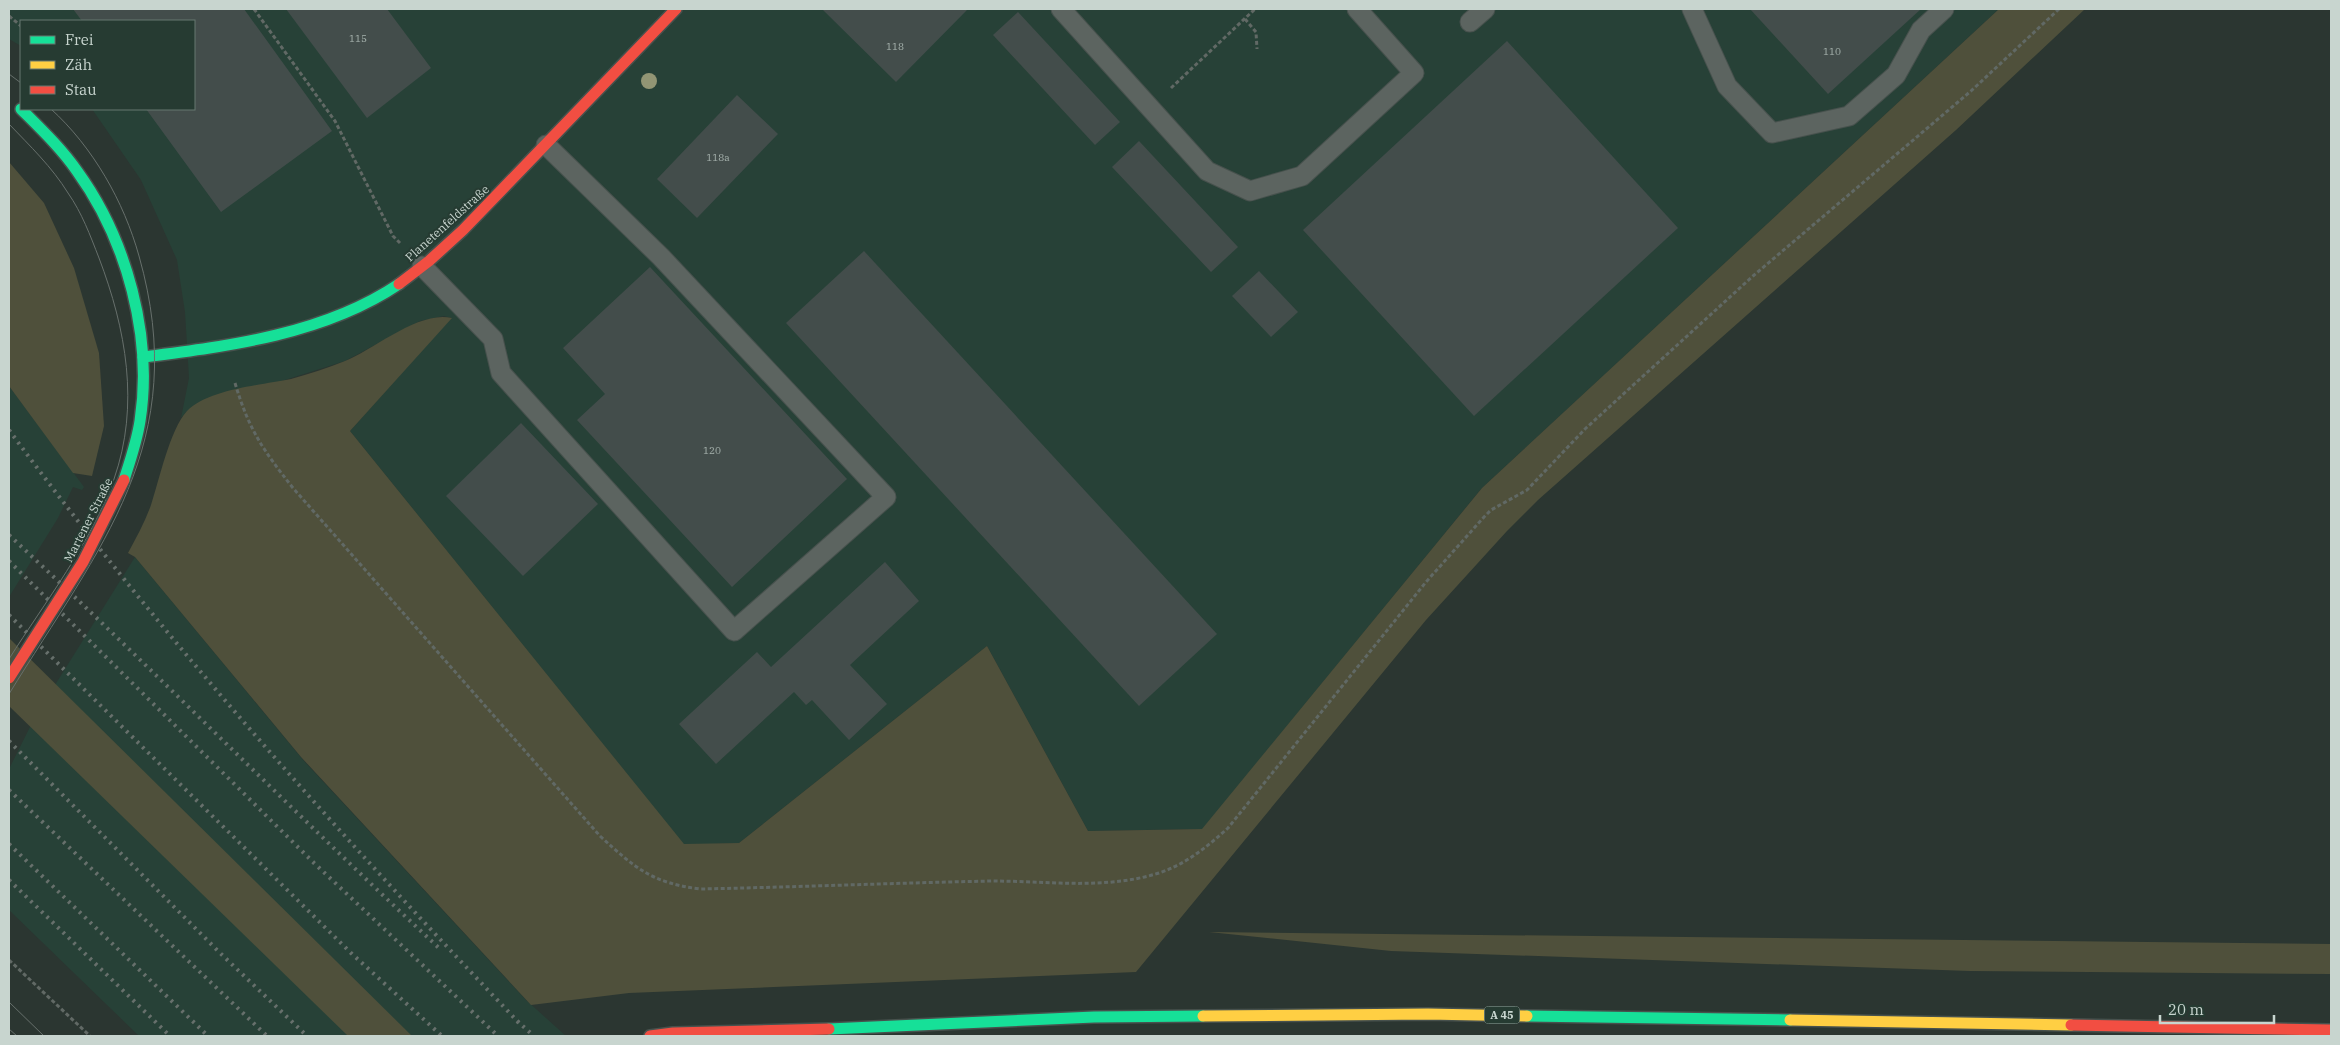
<svg xmlns="http://www.w3.org/2000/svg" width="2340" height="1045" font-family="'IBM Plex Serif',serif">
<style>
.built{fill:#274137}
.green{fill:#4f503b}
.building{fill:#434d4b}
.lines{fill:none;stroke-linecap:round;stroke-linejoin:round}
.lane-casing{stroke:#47514d;stroke-width:21}
.fast-casing{stroke:#47514d;stroke-width:14}
.slow-casing{stroke:#47514d;stroke-width:14}
.jam-casing{stroke:#47514d;stroke-width:14}
.path{stroke:#616965;stroke-width:3;stroke-dasharray:4 2.5;stroke-linecap:butt}
.lane{stroke:#5c6460;stroke-width:19}
.fast{stroke:#16e098;stroke-width:11}
.slow{stroke:#ffcf43;stroke-width:11}
.jam{stroke:#f24e42;stroke-width:11}
.tram{stroke:#67706c;stroke-width:1}
.rail{stroke:#67706c;stroke-width:4;stroke-dasharray:2.5 5;stroke-linecap:butt}
.jam-bridge-casing{stroke:#47514d;stroke-width:14;stroke-linecap:butt}
.jam-bridge{stroke:#f24e42;stroke-width:11}
.tree{fill:#929574}
.labels{text-anchor:middle;dominant-baseline:central;stroke-width:4;stroke-linejoin:round;paint-order:stroke}
.number-label{font-size:10px;fill:#a7b3ae}
.shield{fill:#263b32;stroke:#97a7a0;stroke-width:1}
.shield-label{font-size:11px;font-weight:bold;fill:#c8d5cf}
.street-label{font-size:12px;fill:#c8d5cf;stroke:#263b32}
</style>
<rect width="100%" height="100%" fill="#2b3631"/>
<!-- built -->
<g class="built">
<polygon points="9,9 1999,9 1481,489 1203,829 1088,831 987,646 739,843 684,845 350,431 451,318 444,316 420,321 345,361 187,411 181,418 189,378 185,312 177,260 141,180 92,109 194,109 194,21 21,21 21,46 9,39"/>
<polygon points="9,386 84,487 82,490 73,487 58,518 9,597"/>
<polygon points="135,557 304,761 526,1000 566,1036 139,1036 9,910 9,769 35,717"/>
</g>
<!-- green -->
<g class="green">
<path d="M1999,9h86l-129,121 -418,370 -31,31 -81,89 -290,352 -507,21 -98,12 -230,-248 -166,-200 -7,-4c8,-15 17,-31 23,-48 8,-24 19,-76 36,-94 22,-22 75,-26 104,-32 18,-5 37,-11 54,-18 30,-12 74,-51 107,-43l-102,113 334,413 55,-1 248,-197 101,185 114,-2 280,-341z"/>
<polygon points="9,162 44,203 74,268 99,353 104,426 92,476 73,473 9,386"/>
<polygon points="9,638 412,1036 348,1036 9,706"/>
<polygon points="1209,932 2331,944 2331,974 1970,971 1391,951"/>
</g>
<!-- building -->
<g class="building">
<polygon points="73,9 244,9 332,131 221,212 146,109 194,109 194,21 82,21"/>
<polygon points="286,9 387,9 431,68 367,118"/>
<polygon points="824,9 968,9 896,82 823,10"/>
<polygon points="1750,9 1921,9 1828,94"/>
<polygon points="1018,12 1120,122 1095,145 993,35"/>
<polygon points="1507,41 1678,228 1474,416 1303,230"/>
<polygon points="737,95 778,134 697,218 657,179"/>
<polygon points="1139,141 1238,247 1211,272 1112,167"/>
<polygon points="864,251 1217,634 1139,706 786,323"/>
<polygon points="650,267 847,479 732,587 577,420 605,394 563,348"/>
<polygon points="1259,271 1298,312 1271,337 1232,296"/>
<polygon points="521,423 598,504 523,576 446,496"/>
<polygon points="885,562 919,601 850,665 887,704 849,740 812,700 806,705 794,692 716,764 679,724 757,652 771,667"/>
</g>
<g class="lines">
<!-- lane casing -->
<g class="lane-casing">
<g id="lane">
<polyline points="1061,9 1207,171 1250,191 1302,176 1414,73 1357,9"/>
<polyline points="1692,9 1727,86 1772,133 1849,116 1896,75 1921,30 1944,9"/>
<polyline points="1470,22 1485,9"/>
<polyline points="422,266 493,339 501,373 734,631 886,497 661,257 546,145"/>
</g>
</g>
<!-- fast casing -->
<g class="fast-casing">
<g id="fast">
<path d="M21,109c20,20 40,39 56,62 50,69 76,166 63,250 -3,20 -10,40 -16,59"/>
<path d="M143,357c87,-11 182,-23 256,-73"/>
<polyline points="1527,1016 1790,1020"/>
<polyline points="829,1029 1094,1017 1203,1016"/>
</g>
</g>
<!-- slow casing -->
<g class="slow-casing">
<g id="slow">
<polyline points="1203,1016 1428,1014 1527,1016"/>
<polyline points="1790,1020 2071,1025"/>
</g>
</g>
<!-- jam casing -->
<g class="jam-casing">
<g id="jam">
<polyline points="399,284 429,261 463,230 676,9"/>
<polyline points="2071,1025 2331,1030"/>
<polyline points="650,1036 673,1033 829,1029"/>
</g>
</g>
<!-- path -->
<g class="path">
<polyline points="254,9 335,121 393,236 400,243"/>
<polyline points="9,16 21,26"/>
<polyline points="1245,19 1256,32 1257,49"/>
<polyline points="1171,88 1255,9"/>
<path d="M235,383c14,47 28,67 58,105l307,348c35,32 52,47 100,53 97,-2 195,-6 292,-8 55,0 113,9 167,-8 27,-9 48,-26 69,-45l198,-246 58,-65 7,-7 36,-20 58,-61 168,-153 218,-185 88,-82"/>
<polyline points="9,960 90,1036"/>
</g>
<!-- lane -->
<use href="#lane" class="lane"/>
<!-- fast -->
<use href="#fast" class="fast"/>
<!-- slow -->
<use href="#slow" class="slow"/>
<!-- jam -->
<use href="#jam" class="jam"/>
<!-- tram -->
<g class="tram">
<polyline points="9,74 21,83"/>
<path d="M9,124c21,22 43,43 59,69 14,20 22,42 31,65 27,71 41,147 15,221 -23,64 -69,123 -105,180"/>
<path d="M9,694c91,-148 183,-251 130,-438 -15,-54 -46,-109 -88,-147"/>
<polyline points="9,1002 44,1036"/>
<polyline points="9,1029 17,1036"/>
</g>
<!-- rail -->
<g class="rail">
<path d="M9,430c156,212 332,406 513,596"/>
<path d="M9,535c145,135 284,277 430,413"/>
<polyline points="9,561 314,863 498,1036"/>
<polyline points="9,615 351,953 442,1036"/>
<polyline points="9,741 219,952 307,1036"/>
<polyline points="9,790 267,1036"/>
<polyline points="9,844 208,1036"/>
<polyline points="9,880 170,1036"/>
<polyline points="517,1021 534,1036"/>
</g>
<!-- jam-bridge casing -->
<g class="jam-bridge-casing">
<polyline id="jam-bridge" points="9,678 83,562 124,480"/>
</g>
<!-- jam-bridge -->
<use href="#jam-bridge" class="jam-bridge"/>
</g>
<!-- trees -->
<circle class="tree" cx="649" cy="81" r="8"/>
<g class="labels">
<!-- number labels -->
<g class="number-label">
<text x="358" y="38">115</text>
<text x="895" y="46">118</text>
<text x="1832" y="51">110</text>
<text x="718" y="157">118a</text>
<text x="712" y="450">120</text>
</g>
<!-- shield labels -->
<rect class="shield" x="1484.5" y="1006.5" width="35" height="17" rx="4"/>
<g class="shield-label">
<text x="1502" y="1015">A 45</text>
</g>
<!-- street labels -->
<g class="street-label">
<text transform="translate(447 223) rotate(-42)">Planetenfeldstraße</text>
<text transform="translate(88 520) rotate(-63)">Martener Straße</text>
</g>
</g>
<!-- border -->
<rect width="2340" height="1045" fill="none" stroke="#c8d5cf" stroke-width="20"/>
<!-- legend -->
<rect x="20" y="20" width="175" height="90" fill="#263b32" stroke="#677971"/>
<rect x="30" y="36" width="25" height="8" fill="#16e098" stroke="#677971"/>
<text x="65" y="45" font-size="15" fill="#c8d5cf">Frei</text>
<rect x="30" y="61" width="25" height="8" fill="#ffcf43" stroke="#677971"/>
<text x="65" y="70" font-size="15" fill="#c8d5cf">Zäh</text>
<rect x="30" y="86" width="25" height="8" fill="#f24e42" stroke="#677971"/>
<text x="65" y="95" font-size="15" fill="#c8d5cf">Stau</text>
<!-- scale -->
<path d="M2160 1015v8h114v-8" fill="none" stroke="#c8d5cf" stroke-width="2.5"/>
<text x="2168" y="1015" font-size="15" fill="#c8d5cf" stroke="#263b32" stroke-width="4" paint-order="stroke">20 m</text>
</svg>
